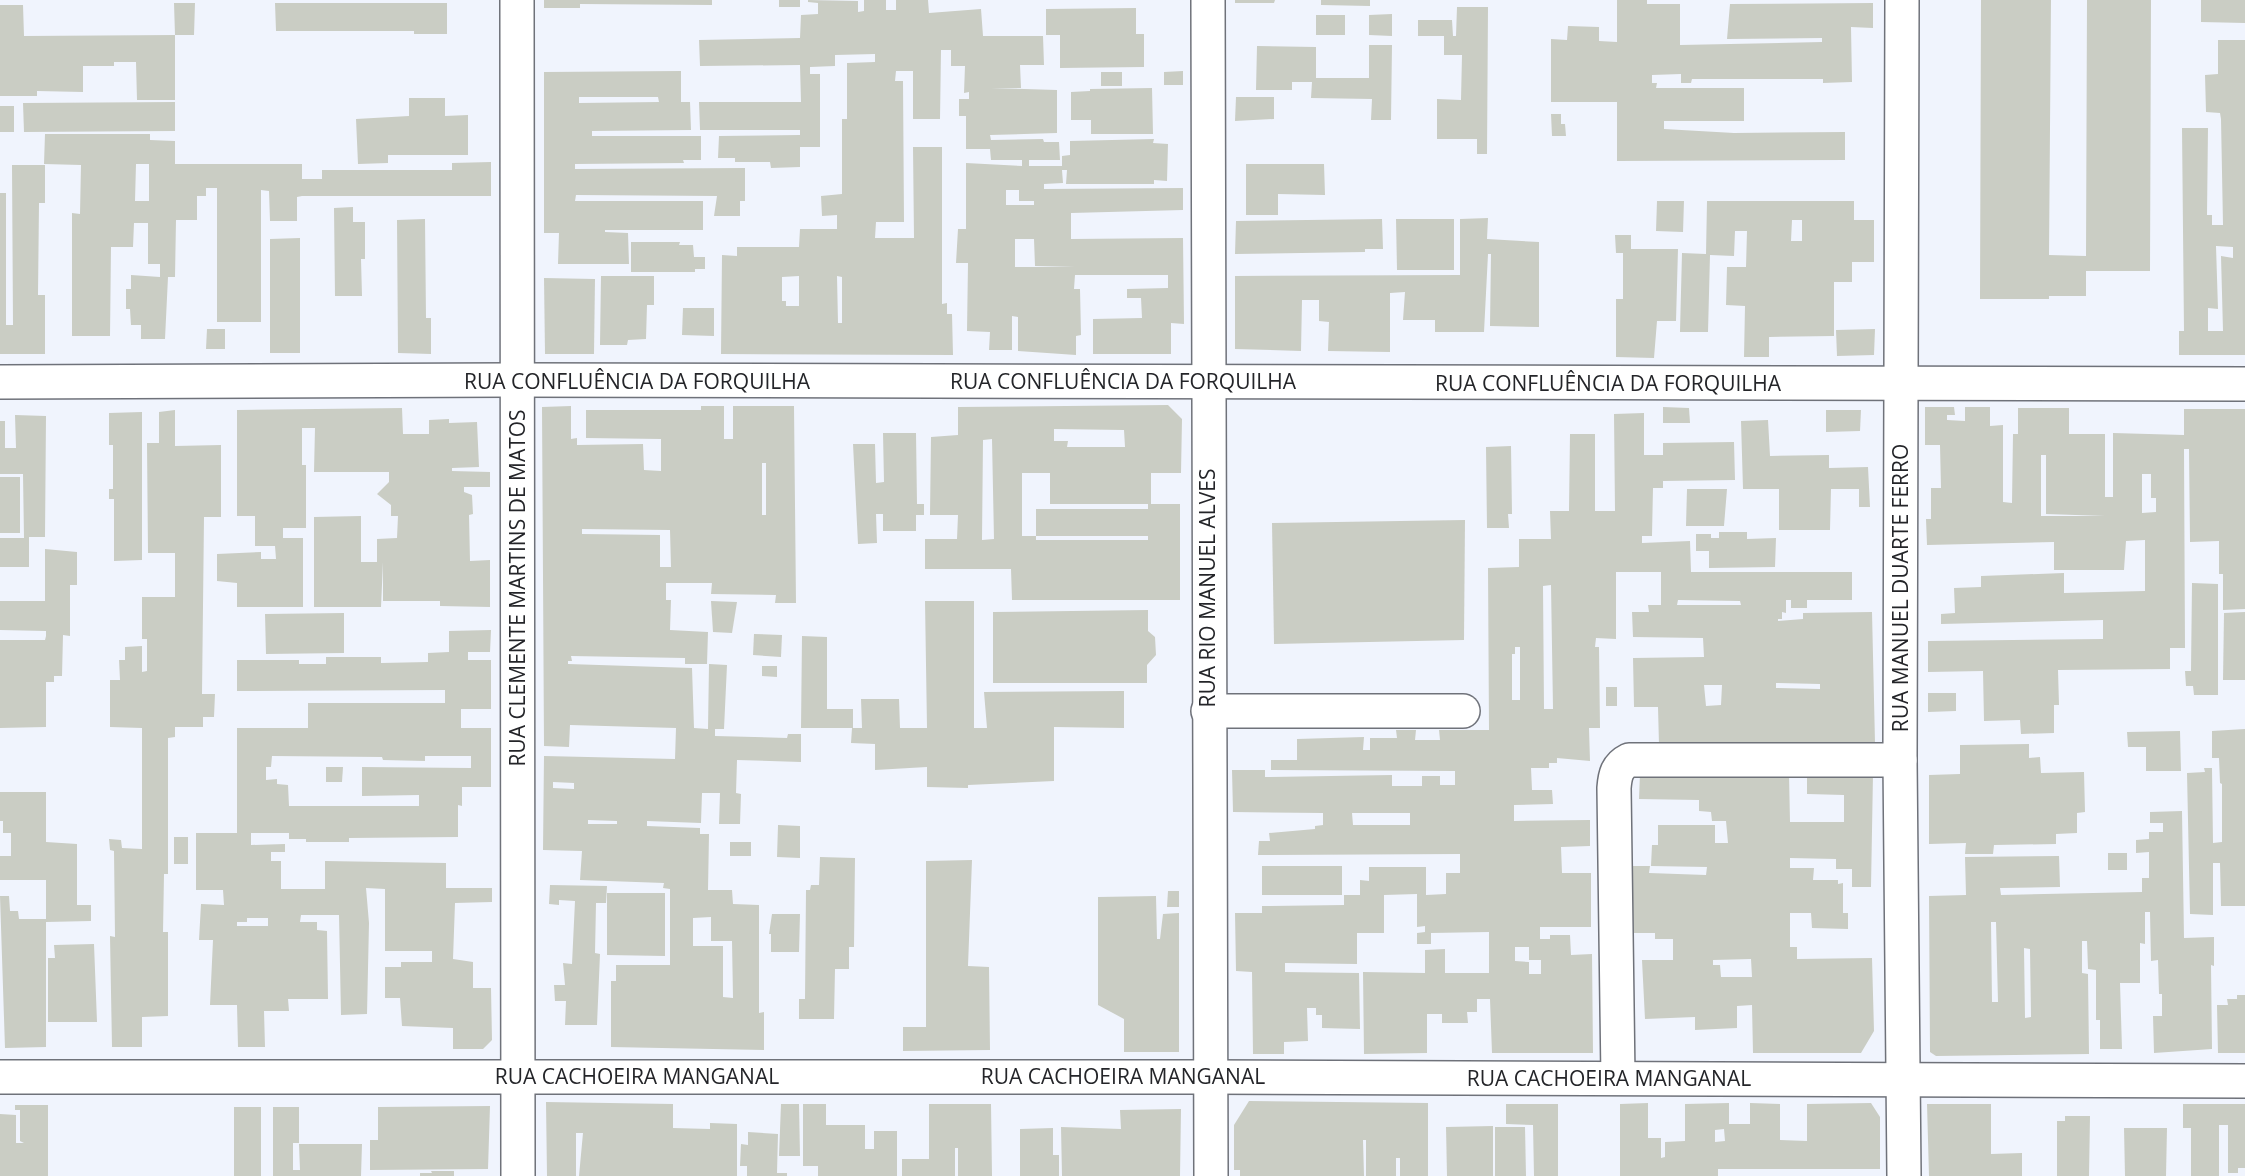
<svg xmlns="http://www.w3.org/2000/svg" width="2245" height="1176" font-family="'Open Sans',sans-serif">
<style>
.building{fill:#cacdc4;fill-rule:evenodd}
.lines{fill:none;stroke-linecap:round;stroke-linejoin:round}
.minor-casing{stroke:#6f727a;stroke-width:36}
.minor{stroke:#fff;stroke-width:33}
.labels{text-anchor:middle;dominant-baseline:central;stroke-width:6;stroke-linejoin:round;paint-order:stroke}
.street-label{font-size:21px;fill:#242529;stroke:#fff}
</style>
<rect width="100%" height="100%" fill="#f0f4fd"/>
<!-- building -->
<g class="building">
<polygon points="544,0 712,0 712,5 580,4 580,8 544,8"/>
<rect x="779" y="0" width="21" height="7"/>
<path d="M808,0l50,1v11l6,-1v-11h22v10h10v-10h32l1,13 52,-4 2,27h60l1,29h-24l1,23h-30l66,2v43l-67,2 1,5 52,-1 1,3h15l1,18h-31v6h33v-10l8,-1v-14l84,-2 -1,4 15,1 -1,37 -13,-1v4h-88l1,-14h-5l1,13 -19,1v5l139,-1v22l-112,3v26l112,-1 1,86 -13,-1v31h-78v-35l49,-1 -1,-20h-14v-9l41,-1v-13h-93l-1,14h6l1,46 -5,1v19l-58,-4v-34l-6,-1v34h-23l1,-18 -23,-1 1,-68h-12l2,-34h8v-66l56,3v-6h-31l-1,-11h-24v-33h-7v-17h10v-7l-5,1 1,-27h-14v-16h-10l-1,69h-27v-48h-17l-1,10h8l1,141h-28l-1,16h39l-1,-91h29v157l5,-1v11h5l1,41 -232,-1 1,-99 15,1v-9h62l1,-18h37v-14l-15,1 -1,-20 21,-2v-75h5v-56l28,-1v-8l-40,1v11l-25,1v7h10v73h-20v20l-29,1 -1,-6h-35v-4h-17l1,-22 81,-1v-5h-100l-1,-28h102l-1,-37 -100,1 -1,-26 101,-2 1,-23 17,-1v-11l-10,-1zM1006,190h13v11h15v4h-28zM1015,239h19l1,27 40,1h-60zM799,276v30h-13v-5h-4v-24zM837,276l5,1v46h-4z"/>
<polygon points="1235,0 1275,0 1274,3 1235,3"/>
<polygon points="1321,0 1370,0 1370,6 1321,5"/>
<polygon points="1617,0 1647,0 1647,4 1680,4 1680,45 1822,42 1822,38 1727,39 1730,4 1873,3 1873,28 1851,27 1852,82 1823,83 1823,79 1692,79 1691,83 1681,83 1681,74 1652,75 1652,83 1657,83 1656,88 1744,88 1744,121 1664,121 1664,129 1734,133 1845,132 1845,160 1617,161 1617,102 1551,102 1551,39 1567,40 1568,26 1599,27 1599,41 1617,42"/>
<polygon points="1981,0 2051,0 2049,255 2086,256 2087,0 2151,0 2150,271 2086,271 2086,296 2049,296 2049,299 1980,299"/>
<polygon points="2201,0 2245,0 2245,23 2201,22"/>
<polygon points="174,3 195,3 194,35 175,35 175,100 137,100 136,62 114,62 114,66 83,66 83,92 37,91 37,96 0,96 0,5 23,5 24,36 175,35"/>
<polygon points="275,3 447,3 447,34 414,34 414,31 276,31"/>
<polygon points="1457,7 1488,7 1487,154 1477,154 1477,139 1437,139 1437,99 1461,100 1462,55 1444,55 1444,36 1418,36 1418,20 1452,20 1453,36 1456,36"/>
<polygon points="1136,8 1136,34 1144,34 1144,67 1060,68 1060,35 1046,35 1046,9"/>
<polygon points="1392,14 1392,36 1369,35 1369,15"/>
<rect x="1316" y="15" width="29" height="20"/>
<path d="M2218,40h27v315h-66v-24h5l-2,-203h26l-1,87h5v10h11l-2,-106 -1,-6 -14,-1 -1,-37 13,-1zM2216,246l17,1v11l-12,-2 2,75h-15v-23l10,1z"/>
<polygon points="1369,45 1392,45 1391,120 1371,120 1372,99 1311,98 1312,82 1292,82 1292,90 1256,90 1257,46 1316,47 1316,78 1369,78"/>
<path d="M681,71v31h9l1,28 -99,1v5h109v24h-18l1,3 -109,1v5l170,-1v33h-5v15h-26l3,-20 -141,-1 -1,6h128v29h-98v2l23,1 1,31h-71l1,-31h-15v-161zM579,97h79l1,5 -80,1z"/>
<polygon points="1183,71 1183,85 1164,85 1164,72"/>
<rect x="1101" y="72" width="21" height="14"/>
<polygon points="1152,88 1153,134 1091,134 1091,120 1071,120 1071,92 1090,91 1090,89"/>
<polygon points="1236,97 1274,97 1274,119 1235,121"/>
<polygon points="409,98 445,98 445,116 468,115 468,155 388,155 388,163 358,164 356,119 409,116"/>
<polygon points="175,102 175,131 24,132 23,103"/>
<rect x="0" y="106" width="14" height="26"/>
<polygon points="1551,114 1561,114 1561,124 1565,124 1566,136 1552,136"/>
<path d="M45,134h105v6l25,1v23h127v15h20v-9h130v-7l39,-1v34h-189l-5,1v24h-27l-1,-30 -8,-1v132h-44v-134h-11v8h-9v24h-21l-1,57h-7l-3,62h-24v-14h-10l-1,-16h-4v-20h5v-14l29,2v-13h-12v-41h-14l-1,24h-22l-1,89h-38v-123l8,1 1,-49 -37,-1zM136,164h13v37h-14z"/>
<polygon points="1246,164 1324,164 1325,195 1278,194 1278,215 1246,215"/>
<polygon points="12,165 45,165 45,203 39,203 38,295 45,295 45,354 0,354 0,193 6,193 6,325 13,325"/>
<polygon points="1657,201 1684,201 1683,232 1656,231"/>
<path d="M1707,201h147v19h20v42h-22v20h-18v54l-65,1v20h-25l1,-51 -19,-1 1,-38h19l1,-36h-12l-1,25 -24,-1 -2,77h-28l2,-79 24,1zM1792,220h10v21h-11z"/>
<polygon points="353,207 353,222 365,222 365,259 361,259 362,296 335,296 334,208"/>
<polygon points="1488,218 1487,239 1539,242 1539,327 1490,326 1491,254 1488,254 1484,332 1435,332 1435,320 1403,320 1405,292 1390,293 1390,352 1328,351 1329,322 1319,321 1319,300 1302,300 1301,351 1235,349 1235,276 1460,275 1460,219"/>
<polygon points="425,219 426,318 431,318 431,354 398,353 397,220"/>
<polygon points="1382,219 1383,249 1365,249 1365,252 1235,254 1236,221"/>
<polygon points="1396,219 1454,219 1454,270 1397,270"/>
<polygon points="1615,235 1631,235 1631,249 1678,249 1676,321 1657,321 1654,358 1616,357 1616,299 1623,299 1623,253 1616,253"/>
<polygon points="300,238 300,353 270,353 270,239"/>
<polygon points="631,242 680,242 679,245 693,245 694,257 705,257 705,269 695,269 695,272 631,272"/>
<polygon points="601,276 654,276 654,305 647,305 646,339 628,340 627,345 600,345"/>
<polygon points="544,278 595,279 594,354 545,354"/>
<polygon points="683,308 714,308 714,336 682,335"/>
<polygon points="207,329 225,329 225,349 206,349"/>
<polygon points="1875,329 1874,355 1837,356 1836,330"/>
<path d="M1168,405l14,14 -1,54h-30v31h29v96h-168l-1,-31h-86v-30h32l1,-24h-28l1,-78 27,-2v-28zM1054,429l70,1 1,17h-58l1,-6h-14zM992,439l2,100 -12,1 1,-100zM1022,473h28v31h98v5h-112v27h112v4h-112v-4h-14z"/>
<path d="M571,406v33l6,-1v7l66,-1 1,26 17,1v-32l-75,-1v-28h115v-4h23v33h9v-33h61l2,197h-21l1,-8 -65,-1 1,-11h-46v17h5l-1,30 38,2 -1,32h-22v-6l-114,-2 1,5h-4v3l124,4 2,60 14,1 1,-65 18,1 -3,64h-9v7l72,2 1,-4h13v28l-64,-2 -1,33 5,1 -1,30h-21l1,-31h-18l-1,30 -54,-2v5l53,2v6h9l-1,56h24l1,14 26,1v108l5,-1v38l-153,-3v-66h5v-16h54v-76l-7,-1 1,-5 -84,-3 2,-29 -39,-1 1,-94 131,3 1,-31 -106,-3 -1,22 -25,-1 -2,-339zM762,463h4v52h-4zM582,529l88,1 1,37h-11v-32l-78,-1zM553,782l21,1v6l-21,-1zM588,820l29,1v3h-29zM711,917v24h21l1,57 -10,-1v-51h-30v-28z"/>
<polygon points="1663,407 1689,408 1690,423 1663,423"/>
<path d="M1925,407h29l1,8h-8v5l18,1v-14h25v19l13,-1v77l9,1 1,-69h5v-26h51v26h36v63h8v-64l71,2v-26h61v200l-22,1v-36h-4v-33l-29,1 -1,-93h-5l1,199h-15v21l-112,1 1,35h-5v28l-33,1 -1,-14 -36,1 -1,-50 -55,1v-31l175,-2v-19l-162,4v-10l14,-1 -1,-25 27,-1v-11l83,-3v20l81,-2v-51l-19,1 -2,29h-70v-28l-127,3 -1,-26h5v-31h10l-1,-43h-15zM2041,455h5v59l59,2h-64zM2142,474h9v24h5v14l-14,1z"/>
<polygon points="402,408 403,434 429,434 429,420 449,419 449,423 477,422 479,467 452,468 452,471 490,472 490,487 464,487 464,492 472,495 473,514 469,515 470,561 490,560 490,607 440,606 440,601 383,601 383,562 381,607 314,607 314,517 361,516 361,562 377,562 377,539 397,538 398,516 391,516 391,505 377,494 389,482 389,472 314,472 315,428 302,428 302,465 306,465 306,528 283,528 283,538 303,538 303,607 237,607 237,583 217,581 217,554 261,552 261,559 276,559 275,546 255,546 255,516 237,516 237,410"/>
<polygon points="175,410 175,446 221,445 221,517 204,517 202,694 215,694 214,717 203,717 203,727 175,727 175,737 168,738 168,874 164,874 163,932 168,932 168,1016 142,1017 142,1047 112,1047 110,936 115,937 114,851 110,850 109,839 121,840 122,848 142,849 142,728 110,727 110,680 120,680 119,660 125,660 125,647 142,646 142,672 147,671 147,639 142,639 142,597 175,597 175,553 148,553 147,443 159,443 159,412"/>
<polygon points="1826,410 1861,410 1860,431 1826,432"/>
<polygon points="142,412 142,560 114,561 114,499 109,499 109,489 113,489 113,445 109,445 109,413"/>
<path d="M1644,413v42h19v-12l71,-1 1,38 -72,1v7h-10l-1,48h-10v7l48,-2 1,31h161v28h-45v8h-16v-8h-5v13l-4,-1v7h-4v2l25,-2v-6l69,-1 3,131h-13l-1,4 -202,-2 -1,-38h-24l-1,-49 71,-1 -1,-19 -70,-1 -1,-25h17l-1,-7h13v-33h-45v67l-20,-1 -1,9h4l1,81h-11l1,33 -33,-3v5h-8v5h-18l1,22h20l1,14 -39,1v16l76,-1v26l-29,1 1,26h29v54h-51v12h10v-4h20l1,20 21,-1 1,99h-101l-2,-54h-13v13h-10l1,11h-26v-9h-15v39l-63,1 -1,-82 62,1v-23l20,-1v24h44v-41l-58,1v11h-14v-11l8,-1v-6l-8,1v-33l-33,1v38h-27v31l-72,-1v9l74,1 1,56 -38,-1v-13h-6v-7h-9l1,33 -24,1v12h-31l-1,-82 -16,-1 -1,-58h27v-7l82,-1v-10h16v-15l9,1v-14h57v28l20,-1v-21h14v-19l-202,1 1,-14h11l-1,-8 46,-4v-3l8,-1v-12l-90,-1 -1,-42h33v7l127,-2v11h30v-10h18v9h15v-14l-184,-1v-10h26v-21l67,-2 -1,13h7v-12h27l-1,-8h20l-1,10h25l-1,-10h50l-1,-162 31,-1v-28h32l-1,-28h19l1,-77h25v77h20l-1,-97zM1551,585l2,124h-9l-1,-123zM1678,600l62,1 1,4h-64zM1515,647h5v53h-8v-46h3zM1776,683l44,1v5l-44,-1zM1704,685h18l-1,20 -15,1zM1352,813h58v12h-57zM1515,947h14v13h12v14h-12v-12l-14,-1z"/>
<polygon points="15,415 46,416 45,537 29,537 29,567 0,567 0,538 24,538 23,474 0,474 0,421 5,421 5,448 16,448"/>
<polygon points="1768,420 1770,456 1829,455 1829,468 1868,467 1870,507 1859,507 1859,489 1831,489 1830,530 1779,530 1779,489 1743,489 1741,421"/>
<polygon points="883,433 916,433 917,504 924,504 924,515 916,515 916,531 883,531 883,514 876,514 877,543 858,544 853,444 875,444 876,483 884,482"/>
<polygon points="1511,446 1512,514 1508,514 1509,528 1487,528 1486,447"/>
<rect x="0" y="477" width="20" height="56"/>
<polygon points="1687,489 1727,489 1724,526 1686,526"/>
<polygon points="1465,520 1464,640 1274,644 1272,523"/>
<polygon points="1719,532 1747,532 1747,539 1776,538 1775,567 1709,568 1709,551 1696,551 1696,534 1711,534 1711,538 1719,538"/>
<polygon points="45,549 77,552 77,585 70,585 70,636 63,635 62,676 54,676 54,682 46,682 46,727 0,728 0,640 45,640 46,636 46,631 0,630 0,601 45,601"/>
<polygon points="2192,583 2218,584 2218,695 2194,695 2193,686 2186,686 2185,671 2191,671"/>
<polygon points="711,601 737,602 732,633 713,632"/>
<polygon points="925,601 974,601 974,728 987,728 984,692 1124,691 1124,728 1054,727 1054,781 968,785 968,788 927,787 927,767 875,770 875,744 851,743 852,728 801,728 802,636 827,637 827,709 853,709 853,728 862,728 861,699 899,699 900,728 927,728"/>
<polygon points="1148,610 1148,631 1155,637 1156,655 1147,665 1147,683 993,683 993,612"/>
<polygon points="2245,612 2245,680 2223,680 2224,613"/>
<polygon points="344,613 344,653 266,654 265,614"/>
<path d="M491,630l-1,22h-22v8h23v49h-30v19h30v59h-29v19l-4,-1v32l-109,1v4h-43v-3h-17v-6h-38v12l34,-1v8h-14v9h10v28h44v-28l121,2v25h46v14l-37,1 -2,56 20,3v26h18l1,52 -9,9h-30v-21l-51,-2 -2,-28h-15v-31h16v-5h31v-11h-47v-62l-19,-1 3,35 -2,91 -26,1 -2,-100h-38l-1,7h17v8l10,1 1,68h-40l1,12h-25l1,36h-27l-1,-42h-27l3,-65h-14l2,-36 23,1 -1,-15h-27v-57h41v-105h71v-25h137v-13l-208,1v-31h62v4h27v-7h55v6l47,-1v-9l21,-1v-21zM272,756l110,1 1,3 42,1v-5h46v12l-109,-1v29l57,-1v11h-130l-1,-21 -11,-1v-5l-11,1v-13h5zM247,918h21v8h-31v-4h10z"/>
<polygon points="754,634 782,635 781,657 753,655"/>
<polygon points="762,666 777,666 777,677 762,676"/>
<rect x="1606" y="687" width="11" height="19"/>
<polygon points="1928,693 1956,693 1956,711 1928,712"/>
<polygon points="2245,729 2245,906 2221,906 2220,863 2213,863 2213,915 2190,914 2187,773 2205,772 2204,768 2212,768 2213,843 2222,842 2222,784 2220,783 2219,758 2212,758 2212,731"/>
<polygon points="2180,731 2181,771 2146,771 2146,747 2128,747 2127,732"/>
<polygon points="2029,744 2029,758 2040,757 2041,773 2084,772 2085,812 2077,813 2077,833 2056,834 2056,844 1994,845 1993,854 1965,854 1966,843 1929,844 1929,775 1960,774 1960,745"/>
<polygon points="326,767 343,767 342,782 326,782"/>
<path d="M1640,773l149,1 1,48h54v-27l-37,-1v-20h66l-2,113h-19v-18h-16v-10l-46,-1v10h24l-1,12h25v4l5,-1v30h5v16l-36,-1 -1,-15h-21v34h7v12l75,-1 2,73 -13,22h-108l-1,-48 -15,1v22l-42,2v-13l-50,2 -3,-59h31v-21h-18v-6h-25l-1,-67h21l-1,7 57,2 1,-8 -56,-1 1,-21h6v-20h57v18h13l-2,-22h-14l-1,-9 -12,-1v-11l-60,-1zM1751,959l1,18h-31l-1,-12h-7v-5z"/>
<polygon points="0,792 46,792 46,842 77,844 77,905 91,905 91,921 46,922 46,1047 5,1048 0,896 9,896 10,911 18,911 19,919 46,919 46,880 0,880 0,856 11,856 11,833 3,833 3,821 0,821"/>
<path d="M2182,811l2,127 30,-1v29l-3,-1 1,84 -58,4 -1,-37h9v-22h-3l-1,-34 -7,1 -1,-49h-5v32l-5,-1v40h-20l2,66h-22v-29h-4v-50l-8,-1 -1,-28h-5v32l6,1 1,80 -153,2 -6,-4 -1,-156 37,-1 -1,-38 94,-1 1,31 -60,1 1,7 141,-3v-14h7v-26l-13,1v-13l13,-1v-7h14v-9h-13v-11zM1991,922h5l2,80h-6zM2024,948l6,1 1,68 -6,1z"/>
<polygon points="778,825 800,826 800,858 777,857"/>
<rect x="174" y="837" width="14" height="27"/>
<rect x="730" y="842" width="21" height="14"/>
<rect x="2108" y="853" width="19" height="17"/>
<polygon points="820,857 855,858 854,947 849,947 849,969 835,969 834,1019 799,1019 799,999 805,999 806,890 810,890 811,885 819,885"/>
<polygon points="972,860 968,966 989,967 990,1050 903,1051 903,1027 926,1027 926,861"/>
<rect x="1262" y="866" width="80" height="29"/>
<polygon points="550,885 607,886 606,903 596,903 595,953 600,954 597,1025 565,1025 566,1001 555,1001 554,985 565,985 563,963 572,964 575,901 559,900 559,905 549,904"/>
<polygon points="1168,891 1179,891 1179,907 1167,907"/>
<polygon points="607,893 665,893 665,956 607,955"/>
<polygon points="1156,896 1157,939 1160,939 1163,914 1179,913 1179,1052 1124,1052 1124,1019 1098,1005 1098,897"/>
<polygon points="772,914 800,914 799,952 771,952 771,934 769,934"/>
<polygon points="94,944 97,1022 48,1022 48,958 55,958 54,945"/>
<polygon points="2237,995 2245,995 2245,1053 2218,1053 2217,1005 2228,1005 2227,999 2237,999"/>
<polygon points="1249,1101 1428,1103 1428,1176 1400,1176 1400,1158 1396,1158 1396,1176 1366,1176 1366,1140 1363,1140 1364,1176 1240,1176 1240,1170 1234,1170 1234,1125"/>
<polygon points="546,1102 673,1104 673,1128 710,1129 710,1123 737,1124 737,1176 579,1176 583,1133 576,1133 576,1176 547,1176"/>
<path d="M1648,1103v35h13v20l4,-1v-15l20,-1v-37l44,-1v21h21v-21l30,1v36l27,1v-37l64,-1 9,14v52h-162v7h-98v-72zM1724,1129l1,12 -10,1v-12z"/>
<polygon points="781,1104 799,1104 800,1156 779,1156"/>
<polygon points="803,1104 826,1104 826,1125 865,1125 865,1149 874,1149 874,1131 897,1131 897,1176 818,1176 818,1166 803,1166"/>
<polygon points="929,1104 991,1104 992,1176 958,1176 958,1148 955,1148 955,1176 902,1176 902,1159 929,1159"/>
<polygon points="1506,1104 1558,1104 1558,1176 1534,1176 1533,1125 1506,1124"/>
<polygon points="1927,1104 1991,1104 1991,1154 2022,1153 2022,1176 1929,1176"/>
<polygon points="2183,1104 2245,1104 2245,1168 2238,1168 2238,1173 2228,1173 2228,1125 2219,1125 2219,1176 2191,1176 2191,1128 2183,1128"/>
<polygon points="15,1105 48,1105 48,1176 0,1176 0,1114 16,1115 16,1143 24,1143 20,1141 20,1110 15,1110"/>
<polygon points="490,1106 488,1169 370,1170 370,1140 378,1140 378,1107"/>
<rect x="234" y="1107" width="27" height="69"/>
<polygon points="273,1107 299,1107 299,1143 293,1143 293,1170 300,1170 299,1144 362,1144 361,1176 273,1176"/>
<polygon points="1181,1109 1180,1176 1062,1176 1061,1127 1121,1129 1120,1110"/>
<polygon points="2065,1116 2090,1116 2089,1176 2057,1176 2057,1121 2065,1121"/>
<polygon points="1493,1126 1493,1176 1447,1176 1446,1127"/>
<polygon points="1495,1127 1525,1127 1526,1176 1495,1176"/>
<polygon points="1053,1128 1053,1155 1059,1155 1059,1176 1020,1176 1020,1129"/>
<polygon points="2124,1128 2167,1128 2166,1176 2125,1176"/>
<polygon points="748,1132 778,1134 777,1173 787,1173 787,1176 747,1176 747,1166 740,1166 741,1144 748,1145"/>
<polygon points="431,1171 454,1171 454,1176 420,1176 420,1173 432,1173"/>
</g>
<g class="lines">
<!-- minor casing -->
<g class="minor-casing">
<g id="minor">
<polyline points="517,0 518,1176"/>
<polyline points="1208,0 1211,1176"/>
<polyline points="1902,0 1900,760 1904,1176"/>
<polyline points="0,382 517,380 2245,384"/>
<polyline points="1208,711 1463,711"/>
<polyline points="0,1077 1210,1077 2245,1081"/>
<path d="M1618,1078l-4,-290c1,-13 3,-22 15,-28h271"/>
</g>
</g>
<!-- minor -->
<use href="#minor" class="minor"/>
</g>
<g class="labels">
<!-- street labels -->
<g class="street-label">
<text x="637" y="381">RUA CONFLUÊNCIA DA FORQUILHA</text>
<text x="1123" y="381">RUA CONFLUÊNCIA DA FORQUILHA</text>
<text x="1608" y="383">RUA CONFLUÊNCIA DA FORQUILHA</text>
<text transform="translate(517 588) rotate(-90)">RUA CLEMENTE MARTINS DE MATOS</text>
<text transform="translate(1207 588) rotate(-90)">RUA RIO MANUEL ALVES</text>
<text transform="translate(1900 588) rotate(-90)">RUA MANUEL DUARTE FERRO</text>
<text x="637" y="1076">RUA CACHOEIRA MANGANAL</text>
<text x="1123" y="1076">RUA CACHOEIRA MANGANAL</text>
<text x="1609" y="1078">RUA CACHOEIRA MANGANAL</text>
</g>
</g>
</svg>
